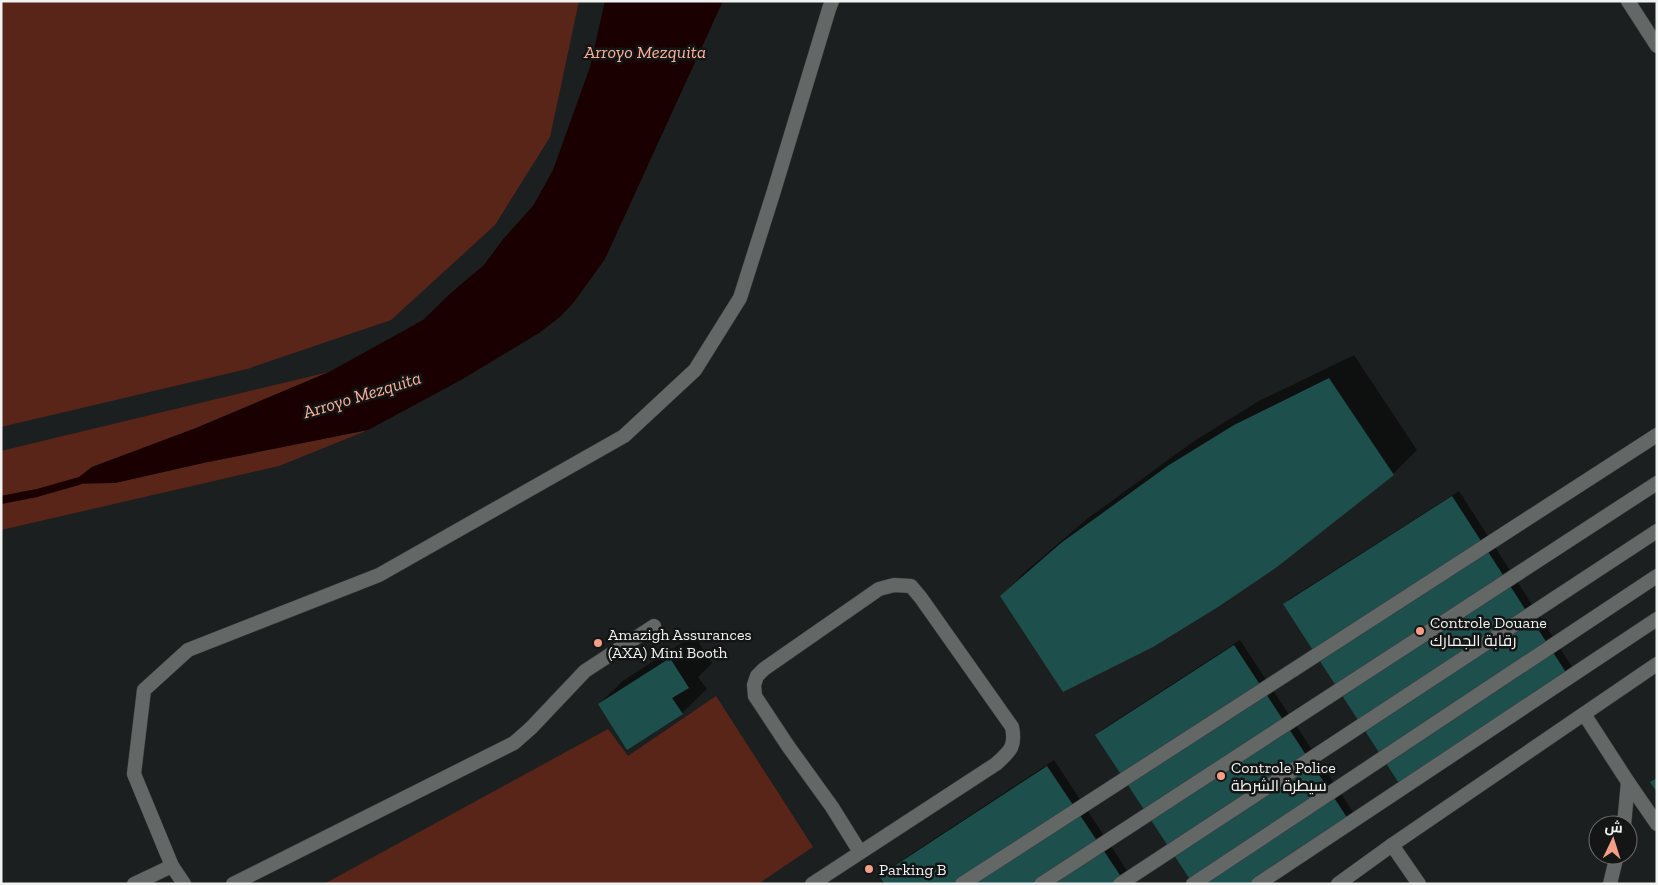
<svg xmlns="http://www.w3.org/2000/svg" width="1658" height="885" font-family="'Zilla Slab',Cairo,serif">
<style>
.green{fill:#5a2519}
.water{fill:#1a0000}
.shadow{fill:#0007}
.lines{fill:none;stroke-linecap:round;stroke-linejoin:round}
.stream{stroke:#1a0000;stroke-width:8}
.building{fill:#1d504c}
.lane-casing{stroke:#3a3c3c;stroke-width:15}
.lane{stroke:#636766;stroke-width:14}
.poi-dot{fill:#f49e88;stroke:#131615;stroke-width:2}
.labels{text-anchor:middle;dominant-baseline:central;stroke-width:5;stroke-linejoin:round;paint-order:stroke}
.poi-label{font-size:16px;fill:#f1f3f3;stroke:#131615;text-anchor:start}
.water-label{font-size:18px;font-style:italic;fill:#ffb19d;stroke:#131615}
</style>
<rect width="100%" height="100%" fill="#1c1f1f"/>
<!-- green -->
<g class="green">
<polygon points="1,1 579,1 550,137 495,225 391,320 247,369 1,427"/>
<polygon points="329,372 196,428 92,467 71,483 115,483 203,463 368,430 279,466 1,530 1,451"/>
<polygon points="716,696 813,847 758,884 324,884 608,729 628,756"/>
</g>
<!-- water -->
<polygon class="water" points="605,1 723,1 605,259 574,302 560,317 539,333 461,380 368,430 203,463 115,483 70,484 92,467 196,428 329,372 423,320 452,292 484,265 504,238 533,206 553,170 590,67"/>
<!-- shadow -->
<g class="shadow">
<polygon points="1354,355 1417,450 1393,474 1001,596 1025,572 1087,519 1194,441 1259,401"/>
<polygon points="1459,491 1574,670 1568,676 1285,604 1291,598"/>
<polygon points="694,635 712,663 698,677 707,689 682,713 599,704 624,680"/>
<polygon points="1240,640 1355,815 1349,821 1097,735 1103,729"/>
<polygon points="1054,760 1136,884 886,884 881,876 887,870"/>
</g>
<g class="lines">
<!-- stream -->
<polyline class="stream" points="1,500 37,493 79,481"/>
</g>
<!-- building -->
<g class="building">
<polygon points="1329,378 1394,475 1277,567 1218,607 1153,647 1063,692 1000,596 1061,543 1169,465 1234,425"/>
<polygon points="1452,496 1569,677 1402,788 1283,604"/>
<polygon points="1234,645 1350,822 1258,884 1193,884 1095,735"/>
<polygon points="670,658 689,688 672,698 683,714 627,750 598,704"/>
<polygon points="1047,766 1126,884 885,884 879,876"/>
<polygon points="1657,778 1657,792 1650,782"/>
</g>
<g class="lines">
<!-- lane casing -->
<g class="lane-casing">
<g id="lane">
<polyline points="1628,1 1657,46"/>
<polyline points="1584,714 1628,782"/>
<polyline points="1624,825 1628,782 1657,824"/>
<polyline points="1392,845 1419,884"/>
<polyline points="134,884 172,866"/>
<polyline points="184,884 172,866 134,774 144,690 188,650 379,575 624,436 695,370 740,298 773,194 829,9 832,1"/>
<polyline points="233,884 514,743 531,728 585,671 654,626"/>
<path d="M812,884l184,-120c14,-13 20,-17 16,-37l-91,-129 -10,-12 -17,-1 -15,4 -115,80 -7,7 -3,9 1,11 33,50 44,61 28,45"/>
<polyline points="962,884 1657,435"/>
<polyline points="1041,884 1657,483"/>
<polyline points="1120,884 1657,531"/>
<polyline points="1193,884 1657,576"/>
<polyline points="1258,884 1657,619"/>
<polyline points="1338,884 1392,845 1657,664"/>
<polyline points="1610,884 1617,855"/>
</g>
</g>
<!-- lane -->
<use href="#lane" class="lane"/>
</g>
<!-- markers -->
<g class="poi-dot">
<circle cx="1420" cy="631" r="5"/>
<circle cx="598" cy="643" r="5"/>
<circle cx="1221" cy="776" r="5"/>
<circle cx="869" cy="869" r="5"/>
</g>
<g class="labels">
<!-- poi labels -->
<g class="poi-label">
<text x="1430" y="622">Controle Douane<tspan x="1430" dy="18">رقابة الجمارك</tspan></text>
<text x="608" y="634">Amazigh Assurances<tspan x="608" dy="18">(AXA) Mini Booth</tspan></text>
<text x="1231" y="767">Controle Police<tspan x="1231" dy="18">سيطرة الشرطة</tspan></text>
<text x="879" y="869">Parking B</text>
</g>
<!-- water labels -->
<g class="water-label">
<text x="645" y="52">Arroyo Mezquita</text>
<text transform="translate(362 395) rotate(-17)">Arroyo Mezquita</text>
</g>
</g>
<!-- border -->
<rect width="1658" height="885" fill="none" stroke="#f1f3f3" stroke-width="5"/>
<!-- north arrow -->
<g transform="translate(1613 840) rotate(4)"><circle r="24" fill="#131615" stroke="#6c6e6e"/>
<path d="M0-4L9 19L0 12L-9 19Z" fill="#f49e88"/>
<text y="-8" font-size="14" font-weight="bold" text-anchor="middle" fill="#f1f3f3">ش</text>
</g>
</svg>
